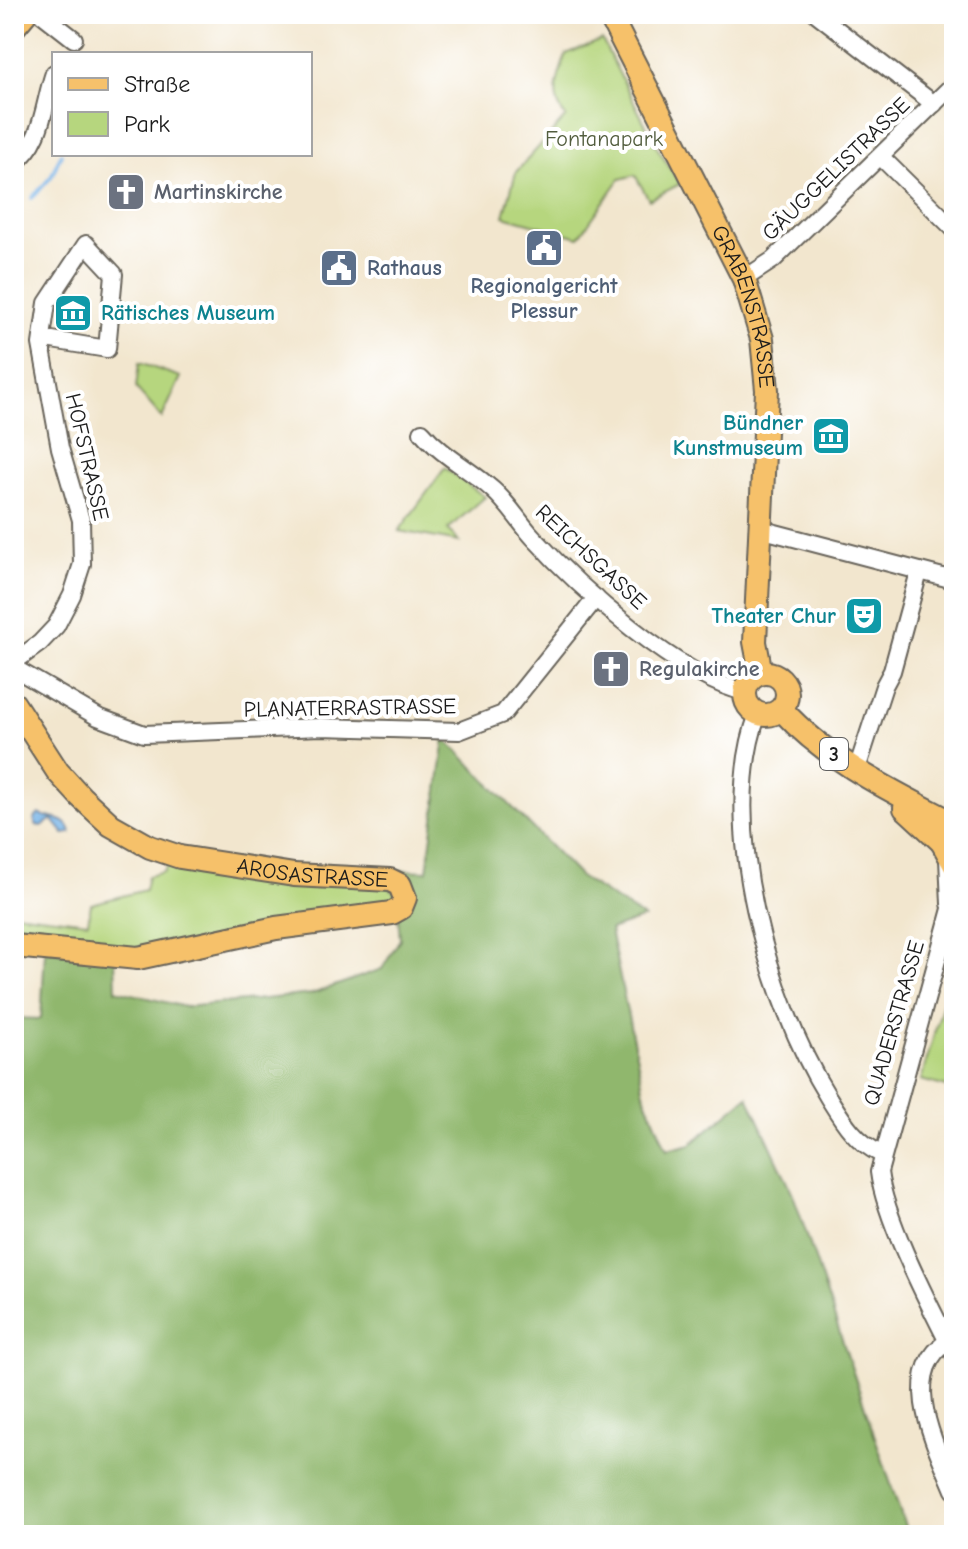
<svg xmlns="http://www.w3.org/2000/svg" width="968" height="1549" font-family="'Comic Neue',sans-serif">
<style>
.green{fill:#b6d67e;stroke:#69794d;stroke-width:2}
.forest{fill:#90b76d;stroke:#566a44;stroke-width:2}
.water{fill:#74b2e7;stroke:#486782;stroke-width:2}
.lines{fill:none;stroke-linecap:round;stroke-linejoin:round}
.stream{stroke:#74b2e7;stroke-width:4}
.minor-casing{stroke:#67635a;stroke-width:20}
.major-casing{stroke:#67635a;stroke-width:26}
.minor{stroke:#fff;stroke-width:16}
.major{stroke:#f6c16b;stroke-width:22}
.rail{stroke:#1c1c1c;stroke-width:4;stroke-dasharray:12 6;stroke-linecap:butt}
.labels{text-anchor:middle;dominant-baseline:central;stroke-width:8;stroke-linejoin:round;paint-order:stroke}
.shield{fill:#fff;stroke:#606060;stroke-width:2}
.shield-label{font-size:20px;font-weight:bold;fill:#1c1c1c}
.park-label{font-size:22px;fill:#525d3e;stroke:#fff}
.street-label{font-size:22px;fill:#1c1c1c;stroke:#fff}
.worship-label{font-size:22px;font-weight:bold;fill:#5b616d;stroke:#fff;text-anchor:start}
.service-label{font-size:22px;font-weight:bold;fill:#4e5e75;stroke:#fff;text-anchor:start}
.culture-label{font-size:22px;font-weight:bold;fill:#0d838f;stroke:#fff;text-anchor:end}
</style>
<rect width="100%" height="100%" fill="#fff"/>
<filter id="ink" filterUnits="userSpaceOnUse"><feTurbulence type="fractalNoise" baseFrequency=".0125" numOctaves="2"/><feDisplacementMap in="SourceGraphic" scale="16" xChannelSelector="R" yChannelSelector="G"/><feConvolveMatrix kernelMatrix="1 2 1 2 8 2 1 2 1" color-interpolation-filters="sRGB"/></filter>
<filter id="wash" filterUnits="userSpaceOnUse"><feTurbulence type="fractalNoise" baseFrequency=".006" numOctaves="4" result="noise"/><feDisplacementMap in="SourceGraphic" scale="32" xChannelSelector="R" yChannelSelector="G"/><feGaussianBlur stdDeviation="1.8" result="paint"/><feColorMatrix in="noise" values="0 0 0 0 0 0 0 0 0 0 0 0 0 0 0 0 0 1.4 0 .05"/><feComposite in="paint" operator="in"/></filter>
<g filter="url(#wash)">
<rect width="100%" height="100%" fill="#f2e6ce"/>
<!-- green -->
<g class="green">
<path d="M602,40l56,109 22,35 -31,16 -14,-25 -15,4 -41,58 -75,-21 12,-44 50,-55c-18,-20 -7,-40 0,-63z"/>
<polygon points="139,363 181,377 162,418 136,388"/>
<polygon points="445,468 485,497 448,529 459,542 399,531"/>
<polygon points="171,855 383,879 404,904 148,956 14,946 14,913 88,922 91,904 145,890 148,876 164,872"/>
<polygon points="954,965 954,1089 921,1080"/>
</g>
<!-- forest -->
<polygon class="forest" points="445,738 580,877 644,918 610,930 645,1097 667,1150 691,1144 748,1096 793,1194 908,1535 14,1535 14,1018 41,1019 45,950 115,958 116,990 185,1007 312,994 382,969 400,939 395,882 400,870 427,871"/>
<!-- water -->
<path class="water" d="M39,814c10,6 30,2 32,19l-7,1 -12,-15 -10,7 -6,-1 -2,-6z"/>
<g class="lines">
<!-- stream -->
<g class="stream">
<polyline points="32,198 51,177 61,154"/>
<polyline points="14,208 17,207"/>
</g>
</g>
</g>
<g filter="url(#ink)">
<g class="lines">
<!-- minor casing -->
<g class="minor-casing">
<g id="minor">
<polyline points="42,14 74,39"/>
<polyline points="817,14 934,104"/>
<polyline points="881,157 954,229"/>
<path d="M14,163c30,-21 29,-59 40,-90"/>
<polyline points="744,279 773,260 954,84"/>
<path d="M422,432c20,24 48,37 71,58 16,14 26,32 40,47 45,50 147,141 212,155"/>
<polyline points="760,529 954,580"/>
<polyline points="14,662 40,643 56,626 72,595 82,564 81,520 60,448 41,344 47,303 86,244 114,274 107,349 52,340"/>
<polyline points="14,668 98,717 144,734 321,727 459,731 503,714 596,598"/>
<path d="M758,714c-41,109 11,288 70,383 15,24 27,45 53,57"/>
<polyline points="857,769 884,686 892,671 919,572"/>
<polyline points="948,858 950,904"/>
<path d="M954,898l-75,274c6,49 52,136 75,182"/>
<path d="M948,1341c-51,33 -11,107 6,149"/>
</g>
</g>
<!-- major casing -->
<g class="major-casing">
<g id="major">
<path id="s1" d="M609,14l135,265 18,60 5,51 -12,252 6,31"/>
<polyline points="14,27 25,14"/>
<circle cx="766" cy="694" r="21"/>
<path id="s2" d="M14,704l44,68 23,25 30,28 39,22 30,10 114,18 96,5 10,5 5,13 -4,10 -9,5 -116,15 -138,30 -124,-12"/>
<path d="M782,710c45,50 110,81 169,112"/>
<polyline points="905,808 942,842"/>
<polyline points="945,830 942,842 954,864"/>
</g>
</g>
<!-- minor -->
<use href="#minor" class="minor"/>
<!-- major -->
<use href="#major" class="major"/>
<!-- rail -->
<polyline class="rail" points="14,19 18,14"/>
</g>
</g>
<!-- icons -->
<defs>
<g id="church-square" transform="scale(2)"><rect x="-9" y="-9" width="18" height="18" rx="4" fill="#6b7280" stroke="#fff"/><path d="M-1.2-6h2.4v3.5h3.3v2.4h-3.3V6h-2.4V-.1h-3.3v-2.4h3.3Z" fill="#fff"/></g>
<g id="civic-square" transform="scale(2)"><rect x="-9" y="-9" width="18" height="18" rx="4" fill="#5c6f8a" stroke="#fff"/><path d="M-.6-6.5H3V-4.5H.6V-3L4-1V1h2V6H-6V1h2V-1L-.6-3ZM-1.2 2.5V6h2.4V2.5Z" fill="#fff"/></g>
<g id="museum-square" transform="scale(2)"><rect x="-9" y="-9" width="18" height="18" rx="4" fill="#0f9aa8" stroke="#fff"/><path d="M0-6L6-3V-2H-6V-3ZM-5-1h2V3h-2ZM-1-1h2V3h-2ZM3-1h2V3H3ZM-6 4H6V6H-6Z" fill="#fff"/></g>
<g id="theatre-square" transform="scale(2)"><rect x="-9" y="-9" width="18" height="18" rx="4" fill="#0f9aa8" stroke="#fff"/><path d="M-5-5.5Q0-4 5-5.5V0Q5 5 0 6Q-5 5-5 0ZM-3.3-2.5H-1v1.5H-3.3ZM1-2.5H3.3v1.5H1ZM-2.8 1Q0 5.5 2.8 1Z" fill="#fff"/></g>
</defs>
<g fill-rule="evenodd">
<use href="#church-square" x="126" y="192"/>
<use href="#civic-square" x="544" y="248"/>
<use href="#civic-square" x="339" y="268"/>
<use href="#museum-square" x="73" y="313"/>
<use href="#museum-square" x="831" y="436"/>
<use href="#theatre-square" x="864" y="616"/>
<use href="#church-square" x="611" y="669"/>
</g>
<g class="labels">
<!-- shield labels -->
<rect class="shield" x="820" y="738" width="28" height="32" rx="6"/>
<g class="shield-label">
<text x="834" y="754">3</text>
</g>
<!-- park labels -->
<g class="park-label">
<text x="604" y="139">Fontanapark</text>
</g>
<!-- street labels -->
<g class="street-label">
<text transform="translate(836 169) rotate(-44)">GÄUGGELISTRASSE</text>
<text stroke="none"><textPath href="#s1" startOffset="324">GRABENSTRASSE</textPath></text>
<text transform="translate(87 457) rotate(77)">HOFSTRASSE</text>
<text transform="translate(591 557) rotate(43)">REICHSGASSE</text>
<text transform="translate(350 708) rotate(-1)">PLANATERRASTRASSE</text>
<text stroke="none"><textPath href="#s2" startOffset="366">AROSASTRASSE</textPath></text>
<text transform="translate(894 1023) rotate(-74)">QUADERSTRASSE</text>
</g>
<!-- worship labels -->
<g class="worship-label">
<text x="154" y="192">Martinskirche</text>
<text x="639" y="669">Regulakirche</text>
</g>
<!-- service labels -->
<g class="service-label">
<text x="367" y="268">Rathaus</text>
<text x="544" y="286" text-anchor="middle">Regionalgericht<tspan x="544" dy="25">Plessur</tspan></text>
</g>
<!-- culture labels -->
<g class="culture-label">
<text x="101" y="313" text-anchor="start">Rätisches Museum</text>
<text x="803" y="423">Bündner<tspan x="803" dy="25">Kunstmuseum</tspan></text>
<text x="836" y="616">Theater Chur</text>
</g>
</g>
<!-- margin -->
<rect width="968" height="1549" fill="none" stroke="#fff" stroke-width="48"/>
<!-- legend -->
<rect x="52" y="52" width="260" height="104" fill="#ffffff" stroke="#a4a4a4" stroke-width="2"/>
<rect x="68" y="78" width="40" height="12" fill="#f6c16b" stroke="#a4a4a4" stroke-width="2"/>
<text x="124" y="92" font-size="24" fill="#1c1c1c">Straße</text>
<rect x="68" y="112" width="40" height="24" fill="#b6d67e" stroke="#a4a4a4" stroke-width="2"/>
<text x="124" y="132" font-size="24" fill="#1c1c1c">Park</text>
</svg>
